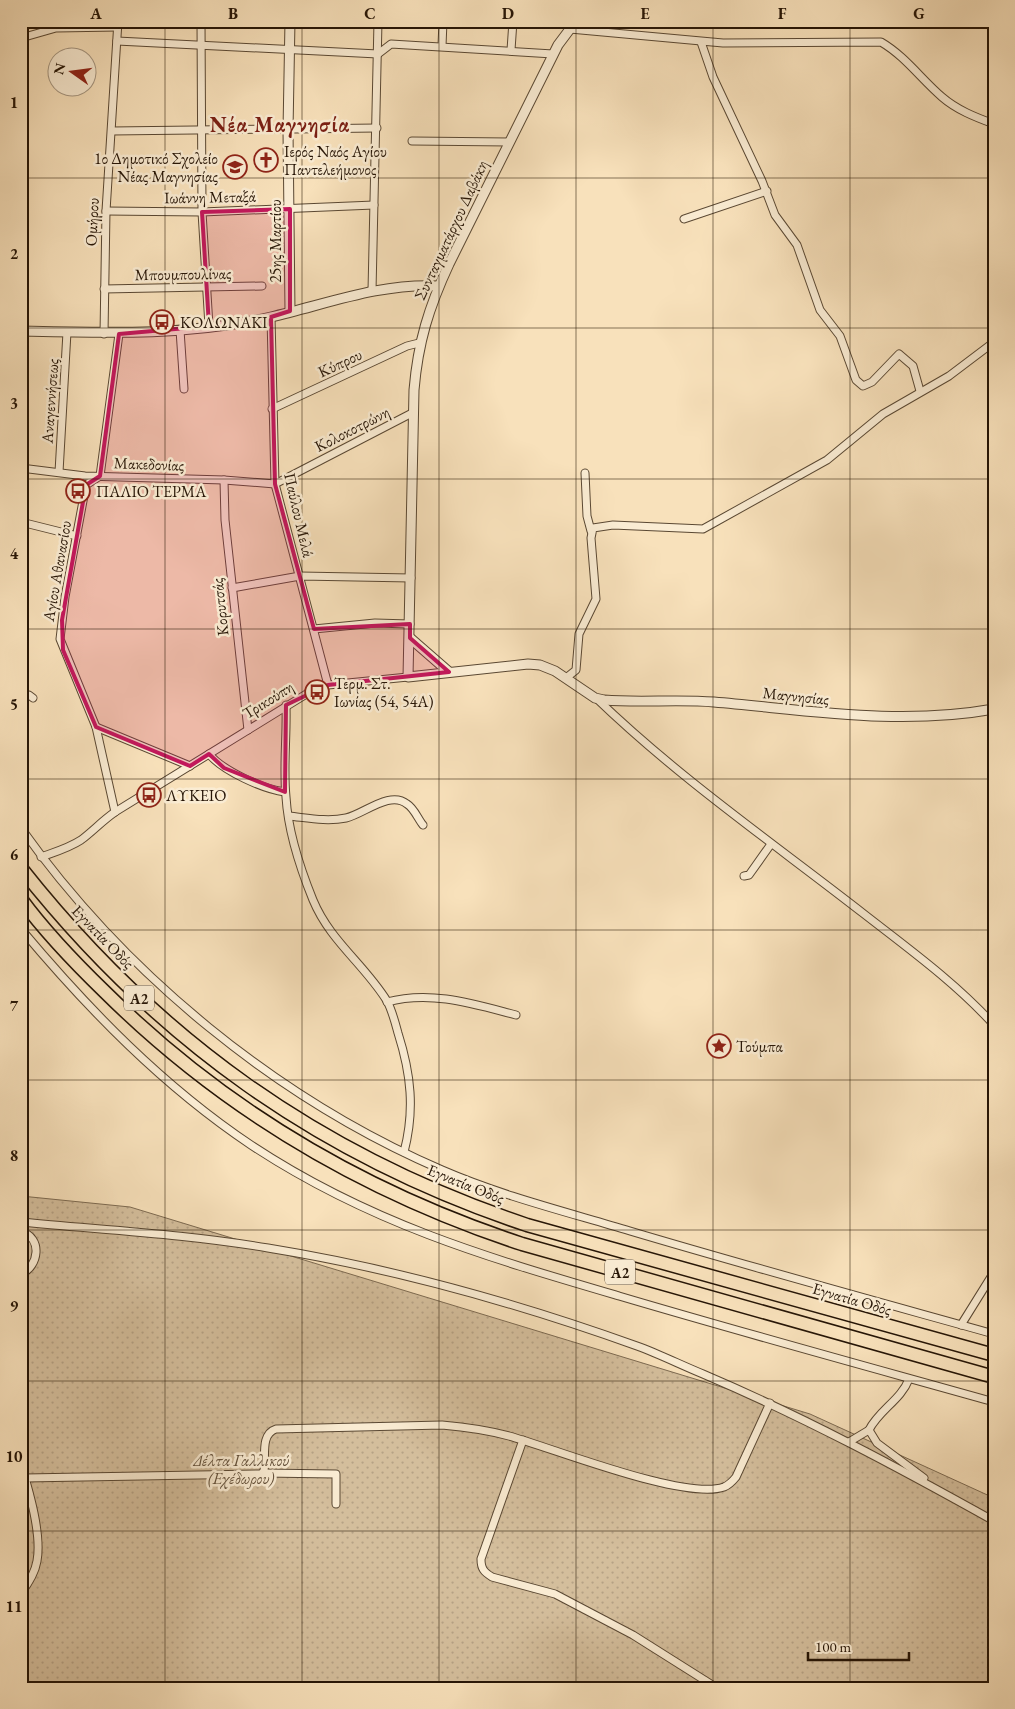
<svg xmlns="http://www.w3.org/2000/svg" width="1015" height="1709" font-family="'EB Garamond',serif">
<style>
.grass{fill:url(#grass-dots);stroke:#7d6a51}
.lines{fill:none;stroke-linecap:round;stroke-linejoin:round}
.minor-casing{stroke:#5a4833;stroke-width:9}
.tertiary-casing{stroke:#5a4833;stroke-width:11}
.motorway-casing{stroke:#261506;stroke-width:15}
.minor{stroke:#faecd3;stroke-width:7}
.tertiary{stroke:#faecd3;stroke-width:9}
.motorway{stroke:#f8e1bb;stroke-width:12}
.marked{fill:#c2185b;fill-opacity:0.2;stroke:#c2185b;stroke-width:4;stroke-linejoin:round}
.grid{fill:none;stroke:#261506;stroke-width:1;stroke-opacity:0.55}
.labels{text-anchor:middle;dominant-baseline:central;stroke-width:5;stroke-linejoin:round;paint-order:stroke}
.shield{fill:#faecd3;stroke:#665644;stroke-width:1}
.shield-label{font-size:15px;font-weight:bold;fill:#261506}
.poi-label{font-size:16px;fill:#261506;stroke:#faecd3;text-anchor:start}
.street-label{font-size:16px;fill:#261506;stroke:#faecd3}
.park-label{font-size:16px;font-style:italic;fill:#63503a;stroke:#faecd3}
.district-label{font-size:21px;font-weight:bold;letter-spacing:1px;fill:#7a1f14;stroke:#faecd3}
.neatline{fill:none;stroke:#261506;stroke-width:2}
.grid-label{font-size:16px;text-anchor:middle;font-weight:bold;fill:#261506}
</style>
<defs>
<pattern id="grass-dots" width="8" height="8" patternUnits="userSpaceOnUse" patternTransform="scale(1.25)"><rect width="8" height="8" fill="#d4be9c"/><path d="M2 2h.1M6 6h.1" fill="none" stroke="#b6a285" stroke-width="1.8" stroke-linecap="round"/></pattern>
</defs>
<rect width="100%" height="100%" fill="#f8e1bb"/>
<filter id="stains"><feTurbulence type="fractalNoise" baseFrequency=".004" numOctaves="4"/><feColorMatrix values="0 0 0 0 .2 0 0 0 0 .09 0 0 0 0 .02 0 0 0 .5 -.17"/></filter>
<radialGradient id="worn" r=".72"><stop offset=".6" stop-color="#630" stop-opacity="0"/><stop offset="1" stop-color="#630" stop-opacity=".3"/></radialGradient>
<!-- grass -->
<polygon class="grass" points="21,1196 130,1207 810,1414 994,1498 994,1688 21,1688"/>
<g class="lines">
<!-- minor casing -->
<g class="minor-casing">
<g id="minor">
<polyline points="201,21 202,212 209,326"/>
<polyline points="623,23 623,21"/>
<path d="M570,29l153,14 158,-1c24,14 40,37 61,55 15,13 33,20 52,27"/>
<polyline points="21,38 56,28 118,27"/>
<polyline points="117,41 378,54 391,44 553,54"/>
<polyline points="701,42 713,77 762,181 775,215 797,245 820,310 840,336 856,380 863,386 872,382 899,354 913,366 920,391"/>
<polyline points="442,46 443,21"/>
<polyline points="511,50 513,21"/>
<polyline points="112,131 377,128"/>
<polyline points="412,141 509,142"/>
<polyline points="106,211 202,212 374,205"/>
<polyline points="684,219 767,191"/>
<polyline points="104,289 262,286"/>
<polyline points="372,291 378,21"/>
<polyline points="271,317 275,484 328,685"/>
<polyline points="180,330 184,389"/>
<polyline points="104,334 106,211 118,21"/>
<polyline points="272,409 407,346 419,343"/>
<polyline points="21,468 85,476 224,480 275,484 414,412"/>
<polyline points="59,472 67,332"/>
<polyline points="585,473 587,516 591,531"/>
<polyline points="224,480 225,520 248,730"/>
<polyline points="21,522 77,536"/>
<polyline points="232,588 300,576 411,578"/>
<polyline points="314,629 375,623 410,624"/>
<polyline points="566,678 576,670 579,634 596,599 591,538 593,528 613,525 703,529 827,460 883,414 949,376 994,342"/>
<polyline points="21,696 29,695 33,698"/>
<path d="M596,698c83,80 177,145 268,216 45,35 92,69 130,111"/>
<path d="M286,705c1,31 -3,62 0,92 2,34 14,71 27,103 17,41 51,64 74,101 5,9 8,21 11,32 13,41 17,77 6,119"/>
<polyline points="96,727 190,766"/>
<path d="M209,754c14,17 54,35 76,38"/>
<polyline points="115,812 96,727 60,639 65,597 86,485 100,476 119,334"/>
<path d="M289,816c19,2 38,6 57,2 18,-4 44,-28 61,-14 7,4 11,15 16,21"/>
<path d="M21,828c104,146 256,271 421,342 60,26 125,42 188,61 121,36 242,69 364,103"/>
<path d="M41,857c14,-5 28,-9 40,-17 12,-9 21,-19 34,-28l193,-119 20,-8 80,-8"/>
<polyline points="744,876 749,875 771,844"/>
<path d="M21,929c68,81 142,157 230,216 118,78 235,112 368,151 125,37 250,71 375,106"/>
<path d="M387,1002c44,-12 87,2 129,13"/>
<path d="M21,1222c82,8 165,12 247,26 123,20 252,56 369,98 22,8 44,19 66,28 101,43 196,94 291,147"/>
<path d="M21,1232c22,5 18,35 0,42"/>
<polyline points="961,1325 994,1272"/>
<path d="M909,1379c-8,21 -30,31 -40,51l8,13 47,35"/>
<path d="M523,1440l-42,119c0,10 3,13 11,18l63,17 78,41 84,53"/>
<polyline points="849,1442 869,1430"/>
<path d="M21,1464c8,27 21,70 16,97 -2,12 -9,23 -16,32"/>
<polyline points="263,1473 336,1474 336,1504"/>
<path d="M25,1478l236,-4 3,-3c2,-14 -4,-37 12,-42l166,-4c23,2 45,5 67,11 44,12 176,65 215,51 5,-2 8,-5 12,-10l34,-74"/>
</g>
</g>
<!-- tertiary casing -->
<g class="tertiary-casing">
<g id="tertiary">
<path d="M570,21v8l-12,16 -109,219c-20,43 -31,78 -35,126l-6,287 120,-13 12,1 15,6 40,27 9,2c36,3 73,-1 110,2 94,8 185,24 280,7"/>
<polyline points="290,311 288,130 290,21"/>
<path d="M21,331c84,2 168,5 250,-14 56,-13 109,-34 167,-31"/>
<polyline points="410,638 449,672"/>
</g>
</g>
<!-- motorway casing -->
<g class="motorway-casing">
<g id="motorway">
<path d="M21,868c135,171 299,288 506,357l467,130"/>
<path d="M21,899c25,34 54,64 84,93 118,117 259,200 417,252l472,133"/>
</g>
</g>
<!-- minor -->
<use href="#minor" class="minor"/>
<!-- tertiary -->
<use href="#tertiary" class="tertiary"/>
<!-- motorway -->
<use href="#motorway" class="motorway"/>
</g>
<!-- marked area -->
<path class="marked" d="M290,209v102l-19,6 4,167 39,145 96,-5v14l39,34 -121,13 -42,20 -1,87 -61,-24 -15,-14 -19,12 -94,-39 -33,-77 -1,-30 24,-135 14,-9 19,-142 90,-8 -7,-114z"/>
<!-- grid -->
<path class="grid" d="M165,21v1667M302,21v1667M439,21v1667M576,21v1667M713,21v1667M850,21v1667M21,178h973M21,328h973M21,479h973M21,629h973M21,779h973M21,930h973M21,1080h973M21,1230h973M21,1381h973M21,1531h973"/>
<!-- icons -->
<defs>
<g id="church-ring" transform="scale(1.25)"><circle r="9.5" fill="#faecd3" stroke="#8f2418" stroke-width="1.5"/><path d="M-1.2-6h2.4v3.5h3.3v2.4h-3.3V6h-2.4V-.1h-3.3v-2.4h3.3Z" fill="#8f2418"/></g>
<g id="school-ring" transform="scale(1.25)"><circle r="9.5" fill="#faecd3" stroke="#8f2418" stroke-width="1.5"/><path d="M0-5L7-2L0 1L-7-2ZM-4 1L0 2.5L4 1V4Q0 6-4 4Z" fill="#8f2418"/></g>
<g id="bus-ring" transform="scale(1.25)"><circle r="9.5" fill="#faecd3" stroke="#8f2418" stroke-width="1.5"/><path d="M-5-6H5V4H4V6H2V4H-2V6H-4V4H-5ZM-3.5-4V0h7V-4ZM-3.5 1.2v1.5H-2V1.2ZM2 1.2v1.5H3.5V1.2Z" fill="#8f2418"/></g>
<g id="sight-ring" transform="scale(1.25)"><circle r="9.5" fill="#faecd3" stroke="#8f2418" stroke-width="1.5"/><path d="M0-6L1.8-2.2L6-1.7L2.9 1.2L3.7 5.4L0 3.3L-3.7 5.4L-2.9 1.2L-6-1.7L-1.8-2.2Z" fill="#8f2418"/></g>
</defs>
<g fill-rule="evenodd">
<use href="#church-ring" x="266" y="160"/>
<use href="#school-ring" x="235" y="167"/>
<use href="#bus-ring" x="162" y="322"/>
<use href="#bus-ring" x="78" y="491"/>
<use href="#bus-ring" x="317" y="692"/>
<use href="#bus-ring" x="149" y="795"/>
<use href="#sight-ring" x="719" y="1046"/>
</g>
<g class="labels">
<!-- shield labels -->
<g class="shield">
<rect x="124" y="985.5" width="30" height="25" rx="4"/>
<rect x="605" y="1259.5" width="30" height="25" rx="4"/>
</g>
<g class="shield-label">
<text x="139" y="998">Α2</text>
<text x="620" y="1272">Α2</text>
</g>
<!-- poi labels -->
<g class="poi-label">
<text x="284" y="151">Ιερός Ναός Αγίου<tspan x="284" dy="18">Παντελεήμονος</tspan></text>
<text x="218" y="158" text-anchor="end">1ο Δημοτικό Σχολείο<tspan x="218" dy="18">Νέας Μαγνησίας</tspan></text>
<text x="180" y="322">ΚΟΛΩΝΑΚΙ</text>
<text x="96" y="491">ΠΑΛΙΟ ΤΕΡΜΑ</text>
<text x="334" y="683">Τερμ. Στ.<tspan x="334" dy="18">Ιωνίας (54, 54Α)</tspan></text>
<text x="166" y="795">ΛΥΚΕΙΟ</text>
<text x="736" y="1046">Τούμπα</text>
</g>
<!-- street labels -->
<g class="street-label">
<text transform="translate(210 197) rotate(-1)">Ιωάννη Μεταξά</text>
<text transform="translate(92 222) rotate(-87)">Ομήρου</text>
<text transform="translate(451 230) rotate(-65)">Συνταγματάρχου Δαβάκη</text>
<text transform="translate(275 241) rotate(-90)">25ης Μαρτίου</text>
<text transform="translate(183 274) rotate(-1)">Μπουμπουλίνας</text>
<text transform="translate(340 363) rotate(-25)">Κύπρου</text>
<text transform="translate(50 401) rotate(-86)">Αναγεννήσεως</text>
<text transform="translate(352 429) rotate(-27)">Κολοκοτρώνη</text>
<text transform="translate(149 464) rotate(2)">Μακεδονίας</text>
<text transform="translate(299 515) rotate(77)">Παύλου Μελά</text>
<text transform="translate(57 571) rotate(-80)">Αγίου Αθανασίου</text>
<text transform="translate(220 607) rotate(-96)">Κορυτσάς</text>
<text transform="translate(796 696) rotate(6)">Μαγνησίας</text>
<text transform="translate(268 700) rotate(-32)">Τρικούπη</text>
<text transform="translate(103 937) rotate(46)">Εγνατία Οδός</text>
<text transform="translate(466 1184) rotate(22)">Εγνατία Οδός</text>
<text transform="translate(852 1299) rotate(16)">Εγνατία Οδός</text>
</g>
<!-- park labels -->
<g class="park-label">
<text x="241" y="1460">Δέλτα Γαλλικού<tspan x="241" dy="18">(Εχέδωρου)</tspan></text>
</g>
<!-- district labels -->
<g class="district-label">
<text x="280" y="124">Νέα Μαγνησία</text>
</g>
</g>
<!-- margin -->
<rect width="1015" height="1709" fill="none" stroke="#f8e1bb" stroke-width="55"/>
<!-- north arrow -->
<g transform="translate(72 72) rotate(284)"><circle r="24" fill="#faecd3" stroke="#a59681"/>
<path d="M0-4L9 19L0 12L-9 19Z" fill="#8f2418"/>
<text y="-8" font-size="14" font-weight="bold" text-anchor="middle" fill="#261506">N</text>
</g>
<!-- scale -->
<path d="M808 1652v8h101v-8" fill="none" stroke="#261506" stroke-width="2.5"/>
<text x="815" y="1652" font-size="15" fill="#261506" stroke="#faecd3" stroke-width="4" paint-order="stroke">100 m</text>
<rect x="28" y="28" width="960" height="1654" class="neatline"/>
<g class="grid-label">
<text x="96" y="19">A</text>
<text x="233" y="19">B</text>
<text x="370" y="19">C</text>
<text x="508" y="19">D</text>
<text x="645" y="19">E</text>
<text x="782" y="19">F</text>
<text x="919" y="19">G</text>
<text x="14" y="108">1</text>
<text x="14" y="259">2</text>
<text x="14" y="409">3</text>
<text x="14" y="559">4</text>
<text x="14" y="710">5</text>
<text x="14" y="860">6</text>
<text x="14" y="1011">7</text>
<text x="14" y="1161">8</text>
<text x="14" y="1311">9</text>
<text x="14" y="1462">10</text>
<text x="14" y="1612">11</text>
</g>
<rect width="100%" height="100%" filter="url(#stains)"/>
<rect width="100%" height="100%" fill="url(#worn)"/>
</svg>
